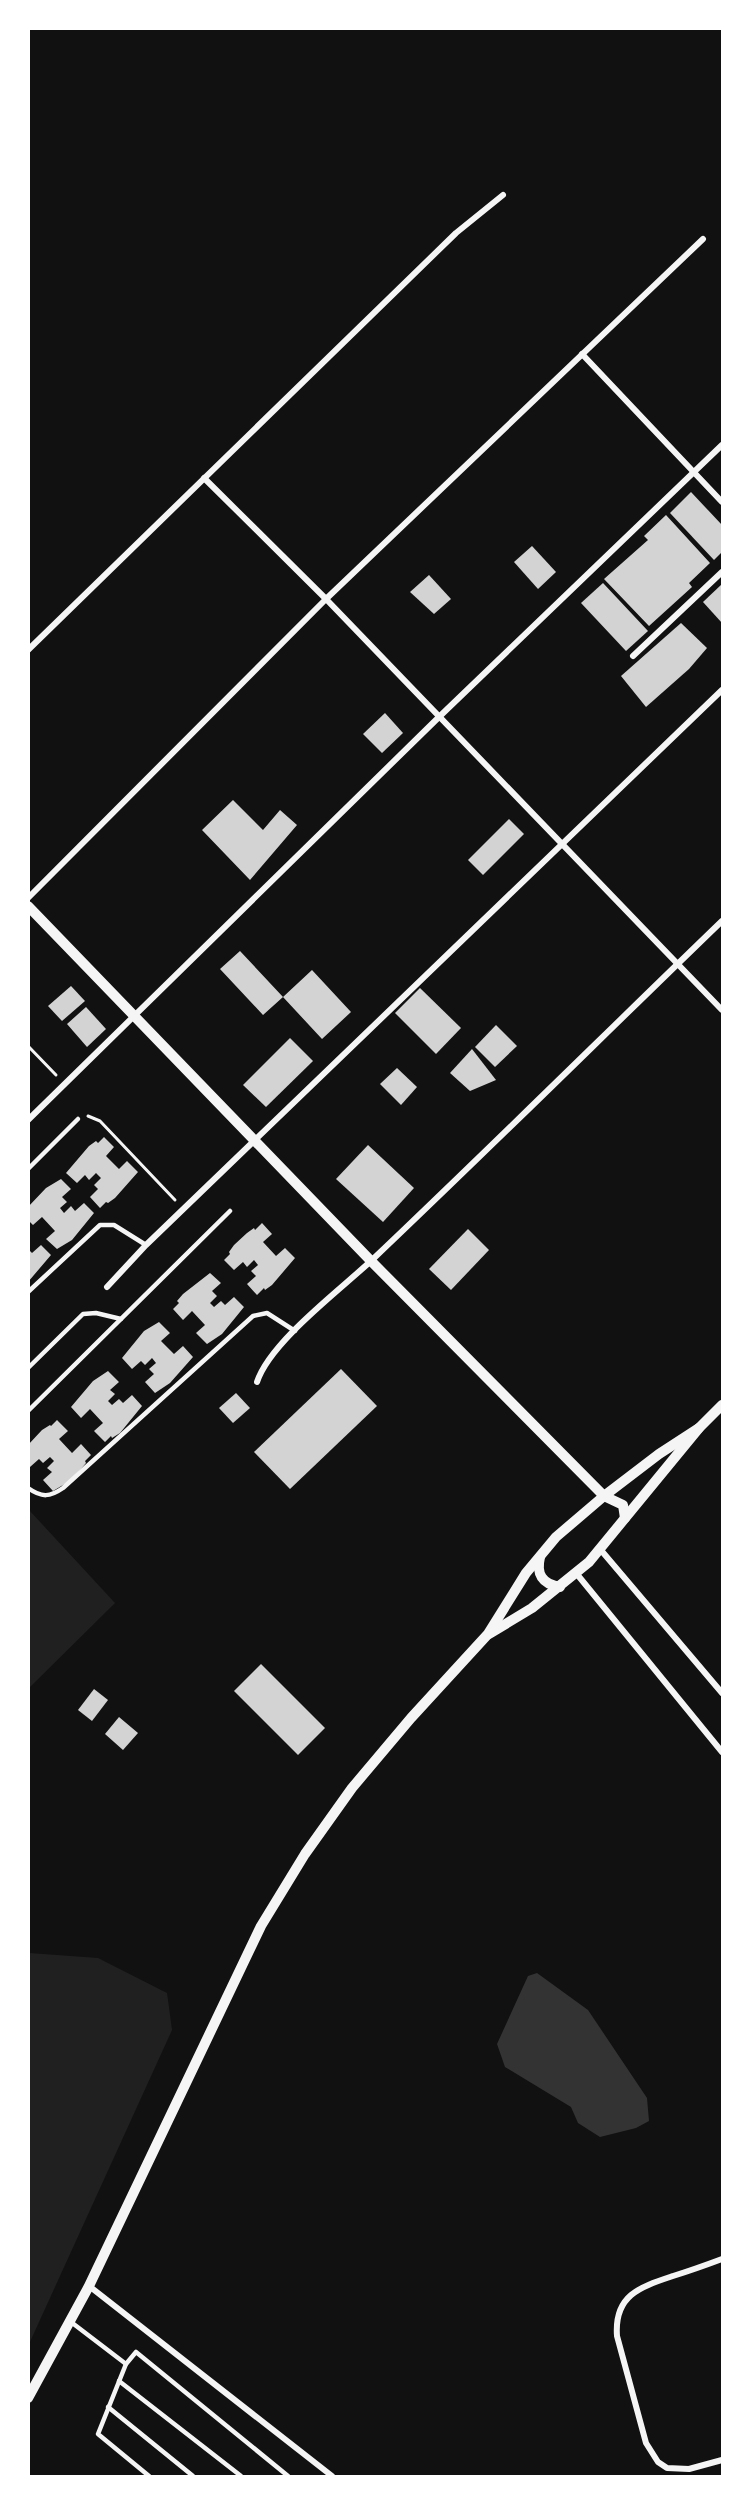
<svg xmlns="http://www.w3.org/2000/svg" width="751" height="2505" font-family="'Titillium Web',sans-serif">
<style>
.green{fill:#202020}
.water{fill:#333}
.building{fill:#d3d3d3}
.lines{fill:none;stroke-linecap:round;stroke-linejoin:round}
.path{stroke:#f5f5f5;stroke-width:3}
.service{stroke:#f5f5f5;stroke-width:4.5}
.minor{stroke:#f5f5f5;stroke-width:6}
.tertiary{stroke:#f5f5f5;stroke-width:10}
</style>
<rect width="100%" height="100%" fill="#111"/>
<!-- green -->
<g class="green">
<polygon points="29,1510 115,1603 29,1688"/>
<polygon points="29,1953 98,1958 167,1993 172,2030 29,2344"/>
</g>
<!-- water -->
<polygon class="water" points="537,1973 588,2010 647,2098 649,2121 636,2128 600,2137 578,2123 571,2107 505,2067 497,2044 528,1976"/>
<!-- building -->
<g class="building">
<polygon points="691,492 722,525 722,552 714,560 670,513"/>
<polygon points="666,515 710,563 689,583 692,587 649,626 604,579 648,540 644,536"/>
<polygon points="532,546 556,572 538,589 514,562"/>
<polygon points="429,575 451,599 434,614 410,592"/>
<polygon points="603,583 648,631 626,651 581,603"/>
<polygon points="722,584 722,623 703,602"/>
<polygon points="681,623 707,648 689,669 646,707 621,676"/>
<polygon points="385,713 403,733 382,753 363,734"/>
<polygon points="233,800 263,830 280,810 297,825 250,880 202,830"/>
<polygon points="509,819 524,834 483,875 468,860"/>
<polygon points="240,951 283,997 312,970 351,1012 322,1039 283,997 263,1015 220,969"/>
<polygon points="71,986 85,1001 62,1021 48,1006"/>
<polygon points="420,988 461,1028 436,1054 395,1013"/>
<polygon points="86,1007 106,1029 87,1047 67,1024"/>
<polygon points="496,1025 517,1046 495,1067 475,1047"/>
<polygon points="290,1038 313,1061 266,1107 243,1085"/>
<polygon points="472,1049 496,1080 470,1091 450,1073"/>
<polygon points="397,1068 417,1087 401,1105 380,1084"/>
<polygon points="104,1137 114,1147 106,1156 119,1169 127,1161 138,1172 115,1198 108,1203 106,1202 100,1208 90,1197 98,1189 94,1185 101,1178 96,1173 89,1180 85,1175 77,1183 66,1173 89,1146 96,1141 98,1143"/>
<polygon points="368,1145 414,1188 383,1222 336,1179"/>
<polygon points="61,1179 71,1189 62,1197 67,1202 60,1208 64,1213 71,1206 75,1211 84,1203 94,1213 72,1240 57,1249 46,1239 55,1231 42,1217 33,1225 28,1220 28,1207 46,1188"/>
<polygon points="262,1223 272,1234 263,1242 276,1256 285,1248 295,1258 272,1285 265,1290 264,1288 257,1295 247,1284 256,1276 251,1271 258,1265 254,1260 247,1267 243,1262 234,1270 224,1260 230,1254 229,1252 234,1245 247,1233 254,1228 255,1230"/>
<polygon points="468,1229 489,1250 451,1290 429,1269"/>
<polygon points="41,1245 51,1255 28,1282 28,1249 32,1253"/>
<polygon points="210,1273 221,1283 212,1291 217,1296 210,1303 214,1307 221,1301 225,1305 234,1297 244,1307 222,1334 207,1344 196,1333 205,1325 192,1311 183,1320 173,1309 179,1303 177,1301 183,1294"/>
<polygon points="159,1322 170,1333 161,1341 174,1354 183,1346 193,1357 170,1383 155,1393 145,1382 154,1374 149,1369 156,1363 152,1358 145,1365 141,1361 132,1369 122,1358 144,1331"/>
<polygon points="341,1369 377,1406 290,1489 254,1452"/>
<polygon points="108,1371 119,1382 110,1390 115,1394 108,1401 112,1405 119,1399 123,1403 132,1395 142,1406 120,1433 112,1438 111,1436 105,1442 94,1431 103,1423 90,1409 81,1418 71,1407 93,1381"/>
<polygon points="236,1393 250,1408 233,1423 219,1408"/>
<polygon points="57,1420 68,1431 59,1439 72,1453 81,1444 91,1455 85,1461 86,1463 81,1469 68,1482 53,1491 43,1480 52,1472 47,1468 54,1461 50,1457 43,1463 39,1459 30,1467 28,1445 42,1430 50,1425 51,1426"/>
<polygon points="261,1664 325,1728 298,1755 234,1691"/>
<polygon points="94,1689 108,1700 92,1721 78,1710"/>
<polygon points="119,1717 138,1733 123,1750 105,1734"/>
</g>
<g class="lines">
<!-- path -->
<g class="path">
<polyline points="28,1046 56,1075"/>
<polyline points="88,1116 100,1121 175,1200"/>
</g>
<!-- service -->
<g class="service">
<polyline points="28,1169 78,1119"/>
<polyline points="28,1292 100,1225 114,1225 146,1245"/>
<polyline points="28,1368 83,1314 96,1313 121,1319"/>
<polyline points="28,1411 230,1211"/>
<path d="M28,1488c14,10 22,9 35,0l190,-172 14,-3 28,18"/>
<polyline points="71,2322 126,2364"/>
<polyline points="119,2381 241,2476"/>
<polyline points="108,2407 193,2476"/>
<polyline points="149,2476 98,2434 126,2364 136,2352 288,2476"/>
</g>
<!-- minor -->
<g class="minor">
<polyline points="582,354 722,502"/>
<polyline points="204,478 326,599 722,1010"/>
<polyline points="28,650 456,233 503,195"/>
<polyline points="633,656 722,572"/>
<polyline points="28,898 326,599 703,239"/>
<polyline points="28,1120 439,717 722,445"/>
<polyline points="107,1287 146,1245 722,690"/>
<path d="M257,1382c13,-40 83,-92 115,-122 118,-112 233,-226 350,-339"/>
<polyline points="600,1549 722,1693"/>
<polyline points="576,1573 722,1752"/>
<path d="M722,2259c-16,6 -33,12 -49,17 -33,11 -59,19 -56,60l29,107 12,19 9,6 22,1 33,-9"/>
<polyline points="89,2286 332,2476"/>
</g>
<!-- tertiary -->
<g class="tertiary">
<polyline points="28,906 371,1261 604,1496 623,1505 625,1518"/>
<path d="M540,1557c-4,17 2,27 20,30"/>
<polyline points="489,1634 532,1608 589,1562 699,1428 722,1405"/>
<polyline points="28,2398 89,2286 261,1926 305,1854 352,1788 411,1718 488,1634 526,1573 556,1537 604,1496 659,1454 699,1428"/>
</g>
</g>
<!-- border -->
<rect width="751" height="2505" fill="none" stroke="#ffffff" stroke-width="60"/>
</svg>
